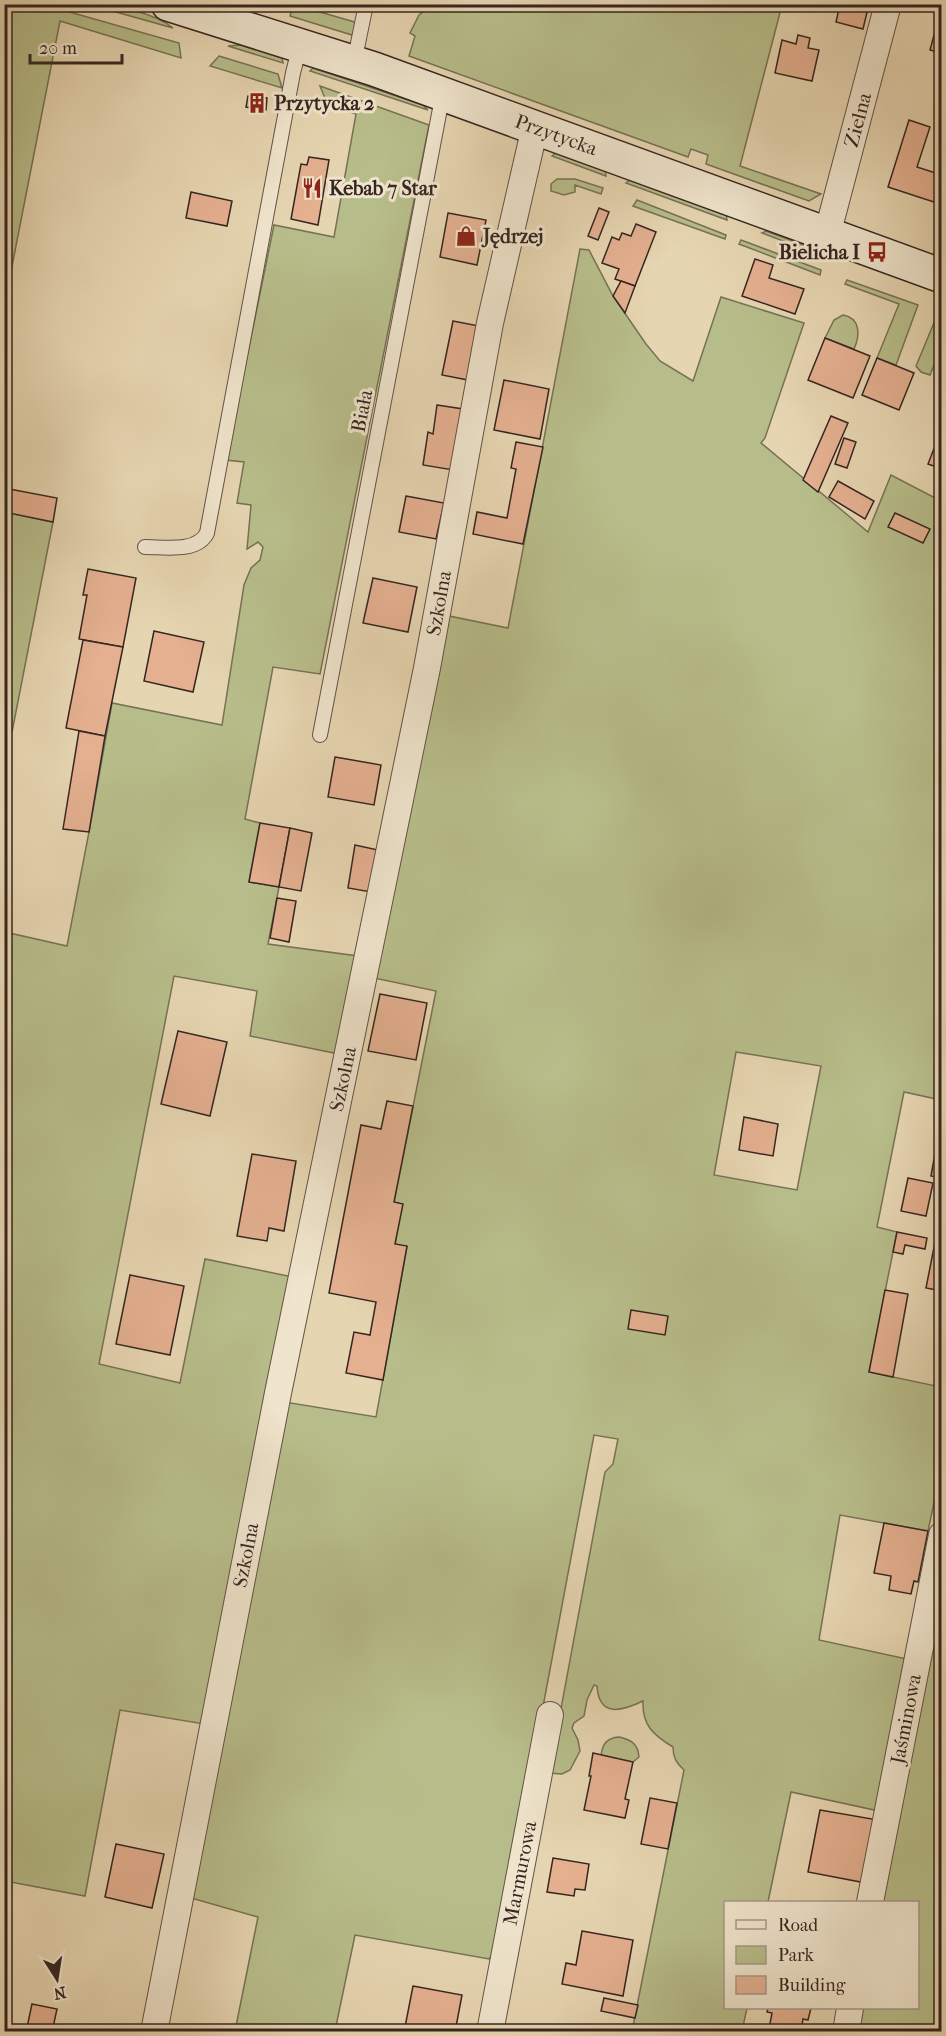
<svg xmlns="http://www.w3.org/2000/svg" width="946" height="2036" font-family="'IM FELL French Canon',serif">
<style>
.green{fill:#b7bd8a;stroke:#767256;stroke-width:1.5;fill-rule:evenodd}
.building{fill:#e4b090;stroke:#362621;stroke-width:1.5}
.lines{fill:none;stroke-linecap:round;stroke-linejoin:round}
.service-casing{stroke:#625245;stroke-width:16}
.minor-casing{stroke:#625245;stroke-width:28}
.secondary-casing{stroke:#362621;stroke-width:36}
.service{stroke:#efe4cc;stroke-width:14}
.minor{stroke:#efe4cc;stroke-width:26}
.secondary{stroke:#efe4cc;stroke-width:33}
.labels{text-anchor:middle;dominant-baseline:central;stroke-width:6;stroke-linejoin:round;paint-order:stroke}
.poi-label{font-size:20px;font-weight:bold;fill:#362621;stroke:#efe4cc;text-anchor:start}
.street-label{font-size:20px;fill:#362621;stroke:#efe4cc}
</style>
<rect width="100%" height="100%" fill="#e6d5b1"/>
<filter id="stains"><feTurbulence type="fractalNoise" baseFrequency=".00333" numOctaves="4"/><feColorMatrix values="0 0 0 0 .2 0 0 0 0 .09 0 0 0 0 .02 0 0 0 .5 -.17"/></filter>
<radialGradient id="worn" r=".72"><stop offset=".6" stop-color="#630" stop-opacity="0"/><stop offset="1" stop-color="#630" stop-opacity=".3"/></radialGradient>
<!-- green -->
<g class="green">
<polygon points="5,4 45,5 179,43 181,58 60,21 5,302"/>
<path d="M91,5c23,-1 64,8 82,23z"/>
<polygon points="293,5 296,5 358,23 352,35 290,16"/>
<polygon points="432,5 782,5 740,166 821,194 809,201 706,164 708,155 691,149 688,157 409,56 415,36 410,33 419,15"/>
<polygon points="241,45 282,58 283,63 228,46"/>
<polygon points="219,56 278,74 282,88 210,66"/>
<polygon points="313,68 423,105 428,110 310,71"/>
<polygon points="320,86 429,125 320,674 273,667 245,819 260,823 249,882 279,887 268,944 358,956 339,1054 250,1036 257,991 174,976 99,1364 180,1383 205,1259 293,1277 204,1724 120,1710 85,1896 5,1881 5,932 67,946 89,832 112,703 222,725 244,585 251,568 260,560 263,547 258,542 247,549 251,505 237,503 244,462 226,460 274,225 334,237 356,114 328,106"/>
<polygon points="558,151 605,168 606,176 552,156"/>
<polygon points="632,178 726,213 727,220 626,183"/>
<polygon points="557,179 575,179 603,188 601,194 575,185 575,192 564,195 551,191 551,184"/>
<polygon points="637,200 726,235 725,239 633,206"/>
<polygon points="766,231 831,255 830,259 762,233"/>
<polygon points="741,240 821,270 820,275 739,244"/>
<path d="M580,249l9,1 24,46 33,48 14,17 33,20 28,-84 83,26 -39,115 -4,5 107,89 23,-57 50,26v599l-37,-8 -27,135 20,5 -28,140 72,15v83l-13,61 -88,-16 -21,125 88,19 -28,152 -88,-19 -23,110h-42v106h21l-5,23h-110l52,-261c-8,-7 -11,-13 -11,-23 -20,-12 -31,-22 -30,-46 -21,10 -44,17 -46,-15l-3,-1 -7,15 -3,16 -10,7 -2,5 6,12 2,11 -10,19 -8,4 -13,-1 56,-301 8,-8 5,-25 -24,-4 -52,277 -48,240 -5,7 -134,-24 -20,96h-100l23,-114 -67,-19 94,-496 91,15 31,-170 -12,-3 7,-40 -8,-2 42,-211 -62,-13 70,-363 64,13zM736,1052l85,14 -24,124 -83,-15z"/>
<polygon points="847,280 918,305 896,365 877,358 899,304 845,284"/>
<path d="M843,315c18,3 17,21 11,34l-29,-11 9,-18z"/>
<polygon points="936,318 941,320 941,348 930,375 921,372 916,366"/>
<polygon points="5,512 53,522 5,768"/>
<polygon points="941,1580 941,2031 854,2032 859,2008 918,2008 918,1902 881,1902"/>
<path d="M619,1737c13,3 19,7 20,20l-6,5 -32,-7c2,-12 6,-17 18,-18z"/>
</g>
<!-- building -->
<g class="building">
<polygon points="840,4 869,4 863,29 836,22"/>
<polygon points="910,4 942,4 942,8 940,13"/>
<polygon points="940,13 942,13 942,53 930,50"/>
<polygon points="798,35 810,38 808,48 819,50 812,81 775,73 782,40 796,44"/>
<polygon points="248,96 267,98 266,110 246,107"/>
<polygon points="909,120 930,127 917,167 942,175 942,188 937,203 888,187"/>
<polygon points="309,157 329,160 318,225 291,219 301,164 307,165"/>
<polygon points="191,192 232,201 227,226 186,218"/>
<polygon points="599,208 609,212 598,240 588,236"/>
<polygon points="448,213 486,220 477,265 440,257"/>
<polygon points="636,224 656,232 635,286 615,279 619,269 602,263 612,237 619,240 622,233 631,236"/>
<polygon points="755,259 773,265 769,278 804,289 795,314 742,296"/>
<polygon points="621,281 635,286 625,313 613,296"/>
<polygon points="453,321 479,326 468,380 442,375"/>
<polygon points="825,338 870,356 853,398 808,380"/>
<polygon points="877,358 914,373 899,410 862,395"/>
<polygon points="504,380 549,389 540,439 494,430"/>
<polygon points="437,405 463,409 453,470 423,465 428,432 433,434"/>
<polygon points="831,416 848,423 818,492 803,480"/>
<polygon points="942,428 942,469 928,464"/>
<polygon points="844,438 856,442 847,468 835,464"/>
<polygon points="516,442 543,447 523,544 473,534 477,512 507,518 516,469 511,468"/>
<polygon points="838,481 874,501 865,519 829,497"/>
<polygon points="4,488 57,498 53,522 4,512"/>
<polygon points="406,496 444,503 436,539 399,532"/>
<polygon points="895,513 930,529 923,543 888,527"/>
<polygon points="88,569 136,578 123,647 79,639 87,595 83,595"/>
<polygon points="373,578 417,587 408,632 363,623"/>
<polygon points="154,631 204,642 193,692 144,681"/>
<polygon points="83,640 123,647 105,736 66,728"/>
<polygon points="79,731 105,736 89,832 63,829"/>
<polygon points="335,757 381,765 374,805 328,797"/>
<polygon points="260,823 290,828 279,887 249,882"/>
<polygon points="290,828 312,833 301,891 279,887"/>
<polygon points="355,845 378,850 371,892 348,888"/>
<polygon points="277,898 296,901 289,942 270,938"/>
<polygon points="380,994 427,1003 416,1060 368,1051"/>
<polygon points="178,1031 227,1042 210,1116 161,1104"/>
<polygon points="387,1101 413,1106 394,1202 403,1204 395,1244 407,1246 383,1380 346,1373 354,1332 370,1335 376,1302 329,1293 361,1125 381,1129"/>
<polygon points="744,1117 778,1124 773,1156 739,1150"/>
<polygon points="940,1125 942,1125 942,1178 931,1176"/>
<polygon points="252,1154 296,1161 284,1231 269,1228 267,1241 237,1236"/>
<polygon points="908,1178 933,1183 926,1216 901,1211"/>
<polygon points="897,1232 927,1238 925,1249 905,1245 903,1254 893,1252"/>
<polygon points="936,1237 942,1239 942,1291 926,1288"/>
<polygon points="130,1275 184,1286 170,1355 116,1344"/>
<polygon points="885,1290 908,1294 893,1377 869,1372"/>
<polygon points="631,1310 668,1316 665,1335 628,1329"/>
<polygon points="884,1523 928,1531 918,1582 914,1581 911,1594 889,1590 891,1576 874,1573"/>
<polygon points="593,1753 633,1762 625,1799 629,1800 625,1818 584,1810 591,1776 589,1776"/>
<polygon points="650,1798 677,1803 668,1849 641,1844"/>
<polygon points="820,1810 878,1820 866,1883 808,1872"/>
<polygon points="116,1844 164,1854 152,1908 105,1897"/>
<polygon points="553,1858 589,1864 585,1890 575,1889 574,1896 547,1892"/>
<polygon points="582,1931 633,1940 623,1996 562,1984 566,1963 576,1965"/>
<polygon points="413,1986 462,1995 455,2032 404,2032"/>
<polygon points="604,1998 638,2005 635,2018 601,2011"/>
<polygon points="32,2004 57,2009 52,2032 26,2032"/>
<polygon points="768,2008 811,2008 808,2020 803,2019 801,2032 769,2029 772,2013 767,2012"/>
</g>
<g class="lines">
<!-- service casing -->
<g class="service-casing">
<g id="service">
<polyline points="354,63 366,4"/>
<path d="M145,547c19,0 52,6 62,-14l86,-460 7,-28"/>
<polyline points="320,735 443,93"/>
</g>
</g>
<!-- minor casing -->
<g class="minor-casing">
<g id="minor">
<polyline points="827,235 888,4"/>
<polyline points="870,1902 942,1535"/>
<polyline points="154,2032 278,1393 427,668 490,323 535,127"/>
<polyline points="490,2032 550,1715"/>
<polyline points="846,2032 850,2008"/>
</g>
</g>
<!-- secondary casing -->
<g class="secondary-casing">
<polyline id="secondary" points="168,4 374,69 942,276"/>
</g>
<!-- service -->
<use href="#service" class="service"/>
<!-- minor -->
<use href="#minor" class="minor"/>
<!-- secondary -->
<use href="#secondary" class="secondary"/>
</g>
<!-- icons -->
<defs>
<g id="building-bare" transform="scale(1.62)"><path d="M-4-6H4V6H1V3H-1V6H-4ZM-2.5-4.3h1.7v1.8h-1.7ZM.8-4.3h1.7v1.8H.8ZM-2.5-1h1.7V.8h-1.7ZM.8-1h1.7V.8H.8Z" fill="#8f2418" stroke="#efe4cc" stroke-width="2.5" paint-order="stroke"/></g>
<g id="restaurant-bare" transform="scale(1.62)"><path d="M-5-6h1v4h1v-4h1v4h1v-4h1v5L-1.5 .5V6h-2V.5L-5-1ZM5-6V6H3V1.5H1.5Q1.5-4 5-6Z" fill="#8f2418" stroke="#efe4cc" stroke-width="2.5" paint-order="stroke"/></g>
<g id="shop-bare" transform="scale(1.62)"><path d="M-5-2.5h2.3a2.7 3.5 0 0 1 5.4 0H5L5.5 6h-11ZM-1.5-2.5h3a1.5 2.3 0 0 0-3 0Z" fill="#8f2418" stroke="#efe4cc" stroke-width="2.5" paint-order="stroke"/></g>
<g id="bus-bare" transform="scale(1.62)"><path d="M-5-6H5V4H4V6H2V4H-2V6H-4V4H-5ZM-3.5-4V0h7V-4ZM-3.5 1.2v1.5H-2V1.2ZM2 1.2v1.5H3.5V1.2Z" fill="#8f2418" stroke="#efe4cc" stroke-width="2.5" paint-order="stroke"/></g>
</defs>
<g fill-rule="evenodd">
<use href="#building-bare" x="257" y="103"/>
<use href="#restaurant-bare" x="312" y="188"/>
<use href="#shop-bare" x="466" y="236"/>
<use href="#bus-bare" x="877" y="252"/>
</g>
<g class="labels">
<!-- poi labels -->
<g class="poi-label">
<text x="274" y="103">Przytycka 2</text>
<text x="329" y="188">Kebab 7 Star</text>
<text x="483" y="236">Jędrzej</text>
<text x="860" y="252" text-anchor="end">Bielicha I</text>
</g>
<!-- street labels -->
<g class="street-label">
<text transform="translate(858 120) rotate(-75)">Zielna</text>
<text transform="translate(556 135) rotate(20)">Przytycka</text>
<text transform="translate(362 411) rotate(-79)">Biała</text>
<text transform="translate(439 603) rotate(-80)">Szkolna</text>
<text transform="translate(343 1079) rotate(-78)">Szkolna</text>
<text transform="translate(246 1555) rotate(-79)">Szkolna</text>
<text transform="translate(906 1719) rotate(-79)">Jaśminowa</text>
<text transform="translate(520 1873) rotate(-79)">Marmurowa</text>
</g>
</g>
<!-- margin -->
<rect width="946" height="2036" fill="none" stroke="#e6d5b1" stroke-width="24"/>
<rect x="6" y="6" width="934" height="2024" fill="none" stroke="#362621" stroke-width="3"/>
<rect x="12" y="12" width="922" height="2012" fill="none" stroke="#362621" stroke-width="1.5"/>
<!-- legend -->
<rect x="724" y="1901" width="195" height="108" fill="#efe4cc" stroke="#a59888" stroke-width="1.5"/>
<rect x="736" y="1920" width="30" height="9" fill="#efe4cc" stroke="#a59888" stroke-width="1.5"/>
<text x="778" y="1931" font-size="18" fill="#362621">Road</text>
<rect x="736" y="1946" width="30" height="18" fill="#b7bd8a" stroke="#a59888" stroke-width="1.5"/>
<text x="778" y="1961" font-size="18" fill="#362621">Park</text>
<rect x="736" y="1976" width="30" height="18" fill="#e4b090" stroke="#a59888" stroke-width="1.5"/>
<text x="778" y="1991" font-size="18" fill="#362621">Building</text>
<!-- north arrow -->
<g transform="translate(57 1979) rotate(168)" stroke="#efe4cc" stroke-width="4.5" paint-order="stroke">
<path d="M0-4.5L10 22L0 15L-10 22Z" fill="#362621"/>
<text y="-9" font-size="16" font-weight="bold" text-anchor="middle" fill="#362621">N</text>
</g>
<!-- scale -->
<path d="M30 54v9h92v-9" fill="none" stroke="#362621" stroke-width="3"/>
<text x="39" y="54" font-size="18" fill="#362621" stroke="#efe4cc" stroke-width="4.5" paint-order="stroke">20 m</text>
<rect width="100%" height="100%" filter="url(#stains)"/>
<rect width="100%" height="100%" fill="url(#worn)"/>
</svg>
